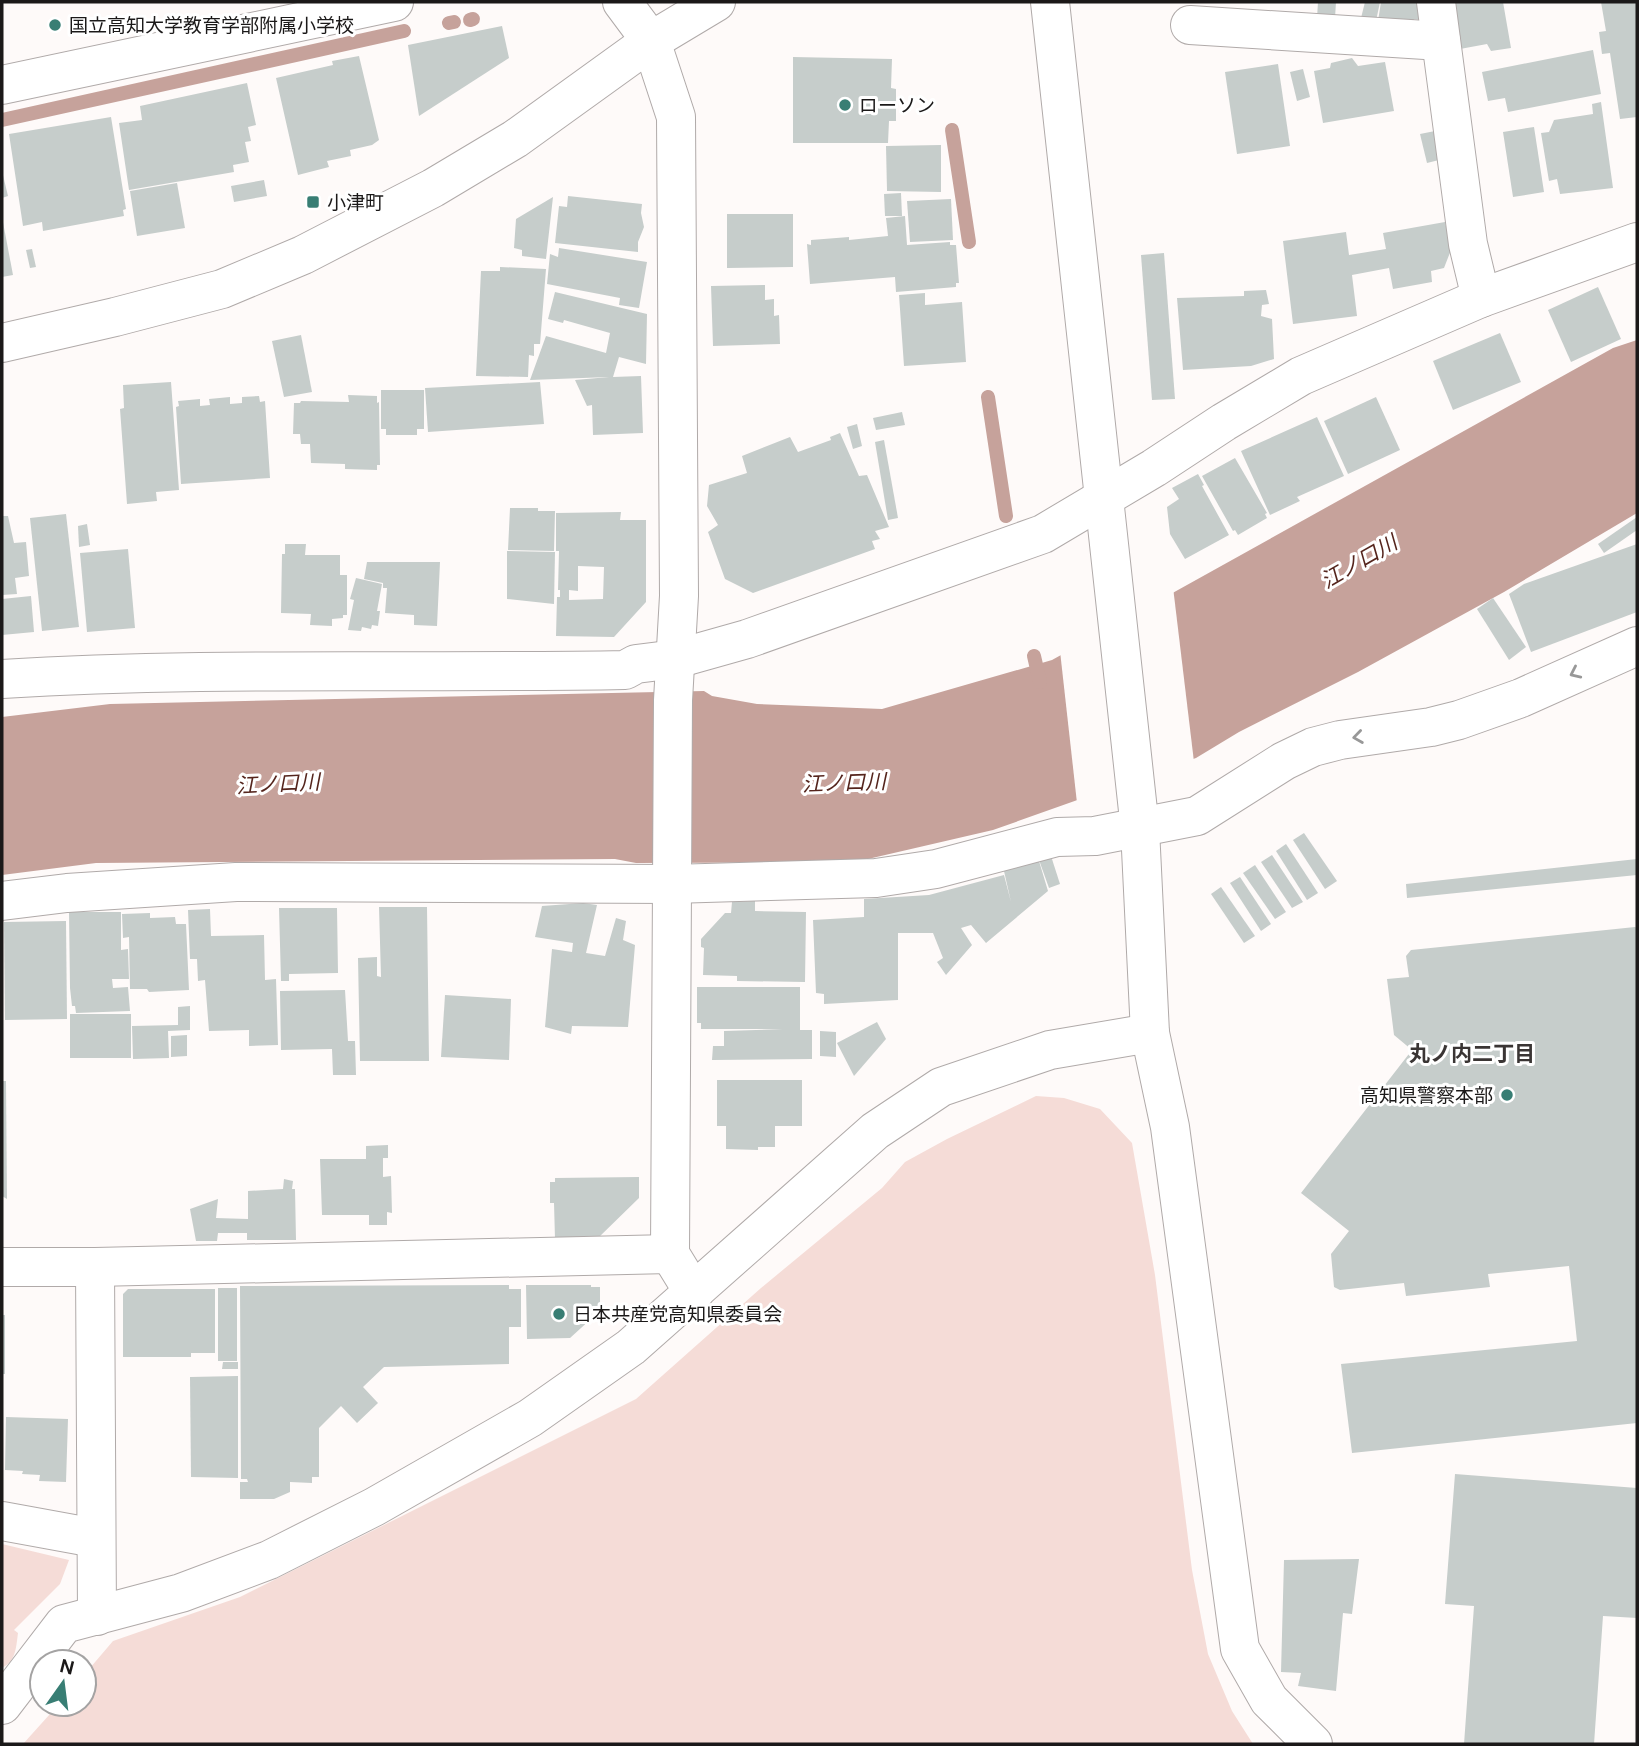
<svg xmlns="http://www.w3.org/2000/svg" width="1639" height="1746" font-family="'DM Sans','Noto Sans JP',sans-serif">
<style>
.green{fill:#f5dcd7}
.water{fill:#c6a29b}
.pier{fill:#fefaf9}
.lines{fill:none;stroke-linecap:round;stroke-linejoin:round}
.stream{stroke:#c6a29b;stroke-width:14}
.building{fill:#c6cdcb;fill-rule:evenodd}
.street-casing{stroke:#b0aaa9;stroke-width:40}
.secondary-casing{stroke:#b0aaa9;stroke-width:40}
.street{stroke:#fff;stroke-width:38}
.secondary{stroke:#fff;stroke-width:38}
.oneway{stroke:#989898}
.poi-dot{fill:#387e74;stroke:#fff;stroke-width:2.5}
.labels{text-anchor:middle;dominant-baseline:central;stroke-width:6;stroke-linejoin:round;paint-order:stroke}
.poi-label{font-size:19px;fill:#1b1919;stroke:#fff;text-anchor:start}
.water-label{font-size:21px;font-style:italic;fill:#55251d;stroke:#fff}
.neighbourhood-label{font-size:21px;font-weight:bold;fill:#3a3534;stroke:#fff}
</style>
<rect width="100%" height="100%" fill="#fefaf9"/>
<!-- green -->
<g class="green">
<polygon points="1036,1096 1064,1098 1100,1109 1132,1143 1155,1275 1192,1570 1208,1654 1232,1711 1253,1744 23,1744 59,1704 84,1704 84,1675 113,1641 240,1597 636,1399 761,1288 882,1188 905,1162 947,1139"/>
<path d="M2,1544l67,16 -9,24 -46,46 4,3c-2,15 -2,28 -16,35z"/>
</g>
<!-- water -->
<polygon class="water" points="1637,340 1637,513 1504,592 1358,672 1239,732 1196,758 993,830 855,862 636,863 615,859 96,863 2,875 2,717 110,704 704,691 712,696 757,704 882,709 1052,660 1613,348"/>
<!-- pier -->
<polygon class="pier" points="1173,587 1194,762 1077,803 1060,651"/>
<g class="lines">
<!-- stream -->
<g class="stream">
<polyline points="470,20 473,19"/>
<polyline points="449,23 454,22"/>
<polyline points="2,120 404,31"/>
<polyline points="952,130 969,242"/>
<polyline points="988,397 1006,516"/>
<polyline points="1034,656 1040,682"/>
</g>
</g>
<!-- building -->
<g class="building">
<polygon points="1318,2 1336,2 1335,18 1317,18"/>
<polygon points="1365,2 1380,2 1376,21 1361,18"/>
<polygon points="1381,2 1424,2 1421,20 1414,19 1412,24 1378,21"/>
<polygon points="1452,2 1503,2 1511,48 1491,51 1487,44 1460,49"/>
<polygon points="1601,2 1637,2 1637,117 1620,119 1610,53 1602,54 1599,32 1606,31"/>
<polygon points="502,26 509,58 419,116 408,45"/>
<polygon points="1593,50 1601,94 1508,112 1505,98 1488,101 1482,72"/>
<polygon points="359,56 379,140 372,145 350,150 351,156 327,161 329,167 298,175 276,78 333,65 332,61"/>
<polygon points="793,57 892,59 891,88 896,89 896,121 889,121 888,143 793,143"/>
<polygon points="1352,58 1358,66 1385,62 1394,111 1323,123 1314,71 1330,68 1331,63"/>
<polygon points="1278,64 1290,146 1237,154 1225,72"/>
<polygon points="1303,69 1310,97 1297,101 1290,72"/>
<polygon points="247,83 256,125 248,127 251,141 245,142 249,162 233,165 234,172 129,190 119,123 142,120 140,106"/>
<polygon points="1601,102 1613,188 1560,194 1557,179 1549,181 1541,133 1549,132 1554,120 1593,114 1592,104"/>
<polygon points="111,117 126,209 123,210 124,216 43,231 42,222 23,226 9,134"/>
<polygon points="1534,127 1544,192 1513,197 1503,132"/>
<polygon points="1435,131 1443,159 1427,163 1420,134"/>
<polygon points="941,145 941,192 887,191 886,146"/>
<polygon points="2,171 8,196 2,198"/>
<polygon points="264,180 267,196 234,202 231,186"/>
<polygon points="177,183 185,228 137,236 130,191"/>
<polygon points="901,193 902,216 885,216 884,194"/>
<polygon points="568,196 642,204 641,213 644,227 638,242 638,252 555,243 559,206 567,207"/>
<polygon points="553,197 546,259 522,256 522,250 514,248 516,219"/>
<polygon points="951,199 953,240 910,242 907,201"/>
<polygon points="727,214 793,214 793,267 727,268"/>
<polygon points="905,216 907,245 950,242 950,245 956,245 959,283 956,283 956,287 896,292 895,277 810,284 807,244 811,245 811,240 849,237 849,240 888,236 886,218"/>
<polygon points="2,217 13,275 2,277"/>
<polygon points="1445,222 1451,250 1444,268 1431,271 1432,282 1393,289 1389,268 1352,275 1357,316 1293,324 1283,241 1346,232 1349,255 1386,249 1383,233"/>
<polygon points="559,248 647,262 639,308 619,305 620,298 547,284 550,254 558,257"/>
<polygon points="32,249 36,267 30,268 26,250"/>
<polygon points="1164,253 1175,399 1152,400 1141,255"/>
<polygon points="500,267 546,269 540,344 534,344 534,356 529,355 528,377 476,376 481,271 500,271"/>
<polygon points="765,285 765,300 774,299 774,316 779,315 780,344 713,346 711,286"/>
<polygon points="1598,287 1621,339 1571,362 1548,310"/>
<polygon points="1266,290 1269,304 1262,305 1261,316 1272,319 1274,359 1251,366 1183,370 1177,298 1244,296 1244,291"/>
<polygon points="555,292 647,314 646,364 619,357 613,377 641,376 643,433 593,435 592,405 587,406 575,380 609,377 530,380 546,336 606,353 610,333 564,320 563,323 548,319"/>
<polygon points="925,293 925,305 962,302 966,362 904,366 899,295"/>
<polygon points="1500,333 1521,382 1453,410 1433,361"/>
<polygon points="301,335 312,392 284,397 272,341"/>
<polygon points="171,382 179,490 156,492 157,501 127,504 120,409 124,408 123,385"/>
<polygon points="540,382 544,424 428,432 425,388"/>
<polygon points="381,390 424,390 424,429 417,429 417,435 386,435 386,429 381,429"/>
<polygon points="348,395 377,396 377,403 379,402 380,465 377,465 377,470 345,469 345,464 311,463 310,444 301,444 300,434 293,434 294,403 300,403 301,401 349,402"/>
<polygon points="259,396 260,402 265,401 270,478 181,484 176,407 179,406 178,401 200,399 200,406 210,405 209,399 230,397 230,404 242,403 242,397"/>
<polygon points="1376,397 1400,450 1348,474 1324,421"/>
<polygon points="902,412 905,425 876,430 873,418"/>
<polygon points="1317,417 1344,476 1297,497 1300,501 1270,515 1241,451"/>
<polygon points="857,424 862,446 853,449 847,427"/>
<polygon points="840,433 859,476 867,475 889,527 875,531 880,539 872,541 875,549 753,593 725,579 708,532 718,525 707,506 709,485 747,473 742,456 790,437 798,452 831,440 830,437"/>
<polygon points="884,440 898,518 888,520 875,442"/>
<polygon points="1235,458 1267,513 1265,514 1267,518 1238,535 1235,530 1233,531 1202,476"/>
<polygon points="1198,474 1204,485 1202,486 1229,535 1185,559 1170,534 1167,507 1179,499 1172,488"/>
<polygon points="510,508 538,508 538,511 555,511 554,551 508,550"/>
<path d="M621,512l-1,8h26v82l-32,35 -58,-1 1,-39h3v-7h-2l1,-39h-3v-38zM578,566l26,1 -1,32 -34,1v-10l9,1z"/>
<polygon points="66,514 79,627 42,631 30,518"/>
<polygon points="2,516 8,516 14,543 26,542 29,576 15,578 17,594 2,595"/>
<polygon points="1637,517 1637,530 1604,553 1598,544"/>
<polygon points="87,524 90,545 79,547 78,526"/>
<polygon points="285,544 306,544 305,555 340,555 340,575 347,575 347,615 343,615 343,618 332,619 332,626 310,625 311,614 281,613 282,554 285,554"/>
<polygon points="1637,544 1637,612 1531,652 1509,594 1524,584"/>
<polygon points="128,549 135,628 87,632 80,553"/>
<polygon points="507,551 555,552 554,604 507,599"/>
<polygon points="367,562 440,562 437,626 414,625 414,615 385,613 387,588 383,588 383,583 364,579"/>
<polygon points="356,578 382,584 377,611 380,611 378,626 372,625 371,629 362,627 361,631 348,630 354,600 350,599"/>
<polygon points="31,596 34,632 2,635 2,599"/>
<polygon points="1493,598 1526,647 1509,660 1477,609"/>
<polygon points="1304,833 1337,881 1325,889 1293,840"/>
<polygon points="1286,844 1318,893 1307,900 1276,851"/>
<polygon points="1272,855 1303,902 1292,908 1261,862"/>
<polygon points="1051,856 1060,884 1049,888 1039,860"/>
<polygon points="1637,859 1637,875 1407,898 1406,884"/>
<polygon points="1039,861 1048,891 986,943 971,925 961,928 972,945 946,975 937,962 943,958 933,933 898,933 898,1000 824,1004 824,994 816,993 813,920 864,917 864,899 929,895 1004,875 1011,902 1004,871"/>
<polygon points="1255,865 1286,912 1275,919 1243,873"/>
<polygon points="1240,877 1271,924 1261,931 1230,883"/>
<polygon points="1221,887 1255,936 1244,943 1211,894"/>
<polygon points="755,901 755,911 806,912 805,982 737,981 737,976 703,975 704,948 701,947 701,939 725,913 731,913 732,902"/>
<polygon points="583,903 597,905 586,953 605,956 616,918 626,921 623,940 635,945 628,1027 572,1026 571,1034 545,1027 552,949 572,952 573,943 535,937 542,906"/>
<polygon points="379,907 427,907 429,1061 360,1061 358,958 377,957 377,976 381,977"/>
<polygon points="279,908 337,908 338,973 289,974 289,981 281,981"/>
<polygon points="210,909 211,936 264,935 265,980 276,979 278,1045 249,1046 249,1030 209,1031 205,980 198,981 197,959 190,959 188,910"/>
<polygon points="69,912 121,912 121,950 128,949 129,979 112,979 113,988 128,987 130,1011 76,1013 75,1006 72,1006 70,988"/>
<polygon points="150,913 150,918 175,917 176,924 186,924 189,990 149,992 147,989 130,989 129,937 123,938 122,914"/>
<polygon points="66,921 67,1019 5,1020 4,922"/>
<polygon points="1635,927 1637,928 1637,1423 1352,1453 1341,1364 1577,1341 1569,1266 1488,1274 1490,1287 1406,1296 1404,1283 1340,1290 1334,1287 1331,1254 1349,1231 1301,1193 1412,1050 1394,1035 1387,979 1409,977 1406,956 1411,950"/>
<polygon points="697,987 800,987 800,1030 812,1030 812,1059 712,1060 713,1046 724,1046 724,1031 783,1029 701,1029 701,1023 697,1023"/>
<polygon points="345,990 348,1041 355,1041 356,1075 333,1075 332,1049 281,1050 280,991"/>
<polygon points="445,995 511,999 509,1060 441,1057"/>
<polygon points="190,1006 190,1030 168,1031 169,1058 133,1059 132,1026 178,1025 178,1007"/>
<rect x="70" y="1014" width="61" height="44"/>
<polygon points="877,1022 886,1039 854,1076 837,1043"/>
<polygon points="820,1031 836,1032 836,1057 820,1056"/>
<polygon points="187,1035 187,1056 171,1057 171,1036"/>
<polygon points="717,1080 802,1080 802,1126 775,1126 775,1147 758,1147 758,1150 726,1149 726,1126 717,1126"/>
<polygon points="2,1081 6,1081 7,1199 2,1196"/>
<polygon points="388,1145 388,1158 383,1158 383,1177 391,1176 392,1213 387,1212 387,1225 369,1225 369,1215 322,1215 320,1159 366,1159 366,1146"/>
<polygon points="639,1177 639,1198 597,1239 555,1239 554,1203 550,1203 550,1182 555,1182 555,1178"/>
<polygon points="284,1179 293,1181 292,1189 295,1189 296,1240 247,1240 247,1233 218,1233 217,1241 196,1241 190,1209 218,1199 216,1218 248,1219 248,1191 283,1189"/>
<polygon points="509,1285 509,1289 521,1289 521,1327 509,1327 509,1364 384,1367 363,1387 378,1403 357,1423 341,1406 319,1428 319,1477 312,1477 312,1483 290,1482 290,1492 274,1499 240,1499 240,1482 248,1482 247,1479 241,1479 240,1286"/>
<polygon points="526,1285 591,1285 591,1287 600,1287 600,1311 592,1310 592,1318 570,1338 527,1339"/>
<rect x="218" y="1288" width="19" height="73"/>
<polygon points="128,1289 215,1289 215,1353 191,1353 191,1357 123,1357 123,1294"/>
<rect x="2" y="1315" width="3" height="59"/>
<polygon points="223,1362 238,1362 238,1369 222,1369"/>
<polygon points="238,1376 238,1478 191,1477 190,1377"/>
<polygon points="6,1417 68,1419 66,1482 39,1481 40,1475 22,1474 23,1471 5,1470"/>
<polygon points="1455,1474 1637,1488 1637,1618 1603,1616 1594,1744 1464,1744 1474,1606 1445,1604"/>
<polygon points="1359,1559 1352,1614 1343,1613 1336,1691 1298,1686 1301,1673 1281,1672 1284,1560"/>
</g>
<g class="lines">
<!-- street casing -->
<g class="street-casing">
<g id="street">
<polyline points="622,2 651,41 676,117 679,596 673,700 670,1254 694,1293"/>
<polyline points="1436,2 1468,244 1481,298"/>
<polyline points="1190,25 1441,41"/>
<polyline points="2,85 394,2"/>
<polyline points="2,901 67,893 236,882 672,884 876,878 936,869 1057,837 1095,836 1197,816 1284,761 1313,747 1340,740 1431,727 1459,720 1521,698 1637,646"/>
<polyline points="2,1267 95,1267 670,1254"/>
<polyline points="95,1267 97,1616"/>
<polyline points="2,1521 95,1538"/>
</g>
</g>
<!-- secondary casing -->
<g class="secondary-casing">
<g id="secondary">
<polyline points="1050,2 1140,829 1150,1033 1170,1127 1240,1649 1269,1700 1313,1744"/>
<polyline points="2,343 115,317 222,289 303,255 433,188 515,139 651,41 716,2"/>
<path d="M2,679c207,-13 415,-5 623,-9l11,-6 40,-5 71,-20 296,-105 111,-66 70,-46 77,-46 180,-78 156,-56"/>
<polyline points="2,1705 64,1624 181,1593 269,1560 374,1507 530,1418 631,1347 875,1131 941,1087 1050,1050 1150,1033"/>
</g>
</g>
<!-- street -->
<use href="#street" class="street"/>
<!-- secondary -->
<use href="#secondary" class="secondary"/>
</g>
<!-- one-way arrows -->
<defs><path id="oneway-chevron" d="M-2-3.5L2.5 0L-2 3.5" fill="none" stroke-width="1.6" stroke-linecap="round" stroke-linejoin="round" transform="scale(1.75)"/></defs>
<g class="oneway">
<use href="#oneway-chevron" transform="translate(1575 673) rotate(155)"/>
<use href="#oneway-chevron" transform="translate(1358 737) rotate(172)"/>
</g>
<!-- markers -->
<g class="poi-dot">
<circle cx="55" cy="25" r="7"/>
<circle cx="845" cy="105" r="7"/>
<rect x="306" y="195" width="14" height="14" rx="3.5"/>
<circle cx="1507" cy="1095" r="7"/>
<circle cx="559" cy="1314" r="7"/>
</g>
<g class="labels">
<!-- poi labels -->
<g class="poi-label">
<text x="69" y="25">国立高知大学教育学部附属小学校</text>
<text x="859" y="105">ローソン</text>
<text x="327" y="202">小津町</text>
<text x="1493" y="1095" text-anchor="end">高知県警察本部</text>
<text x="573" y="1314">日本共産党高知県委員会</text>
</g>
<!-- water labels -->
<g class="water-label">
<text transform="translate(1359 562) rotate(-30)">江ノ口川</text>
<text transform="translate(844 783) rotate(-2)">江ノ口川</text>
<text transform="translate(278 784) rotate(-3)">江ノ口川</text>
</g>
<!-- neighbourhood labels -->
<g class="neighbourhood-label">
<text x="1472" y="1054">丸ノ内二丁目</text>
</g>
</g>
<!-- border -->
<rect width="1639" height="1746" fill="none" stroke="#1b1919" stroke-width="7"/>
<!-- north arrow -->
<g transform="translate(63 1683) rotate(14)"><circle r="33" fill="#ffffff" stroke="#a4a3a3" stroke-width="2"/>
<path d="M0-5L12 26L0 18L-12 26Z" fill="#387e74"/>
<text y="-10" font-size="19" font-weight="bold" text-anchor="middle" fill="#1b1919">N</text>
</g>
</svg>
